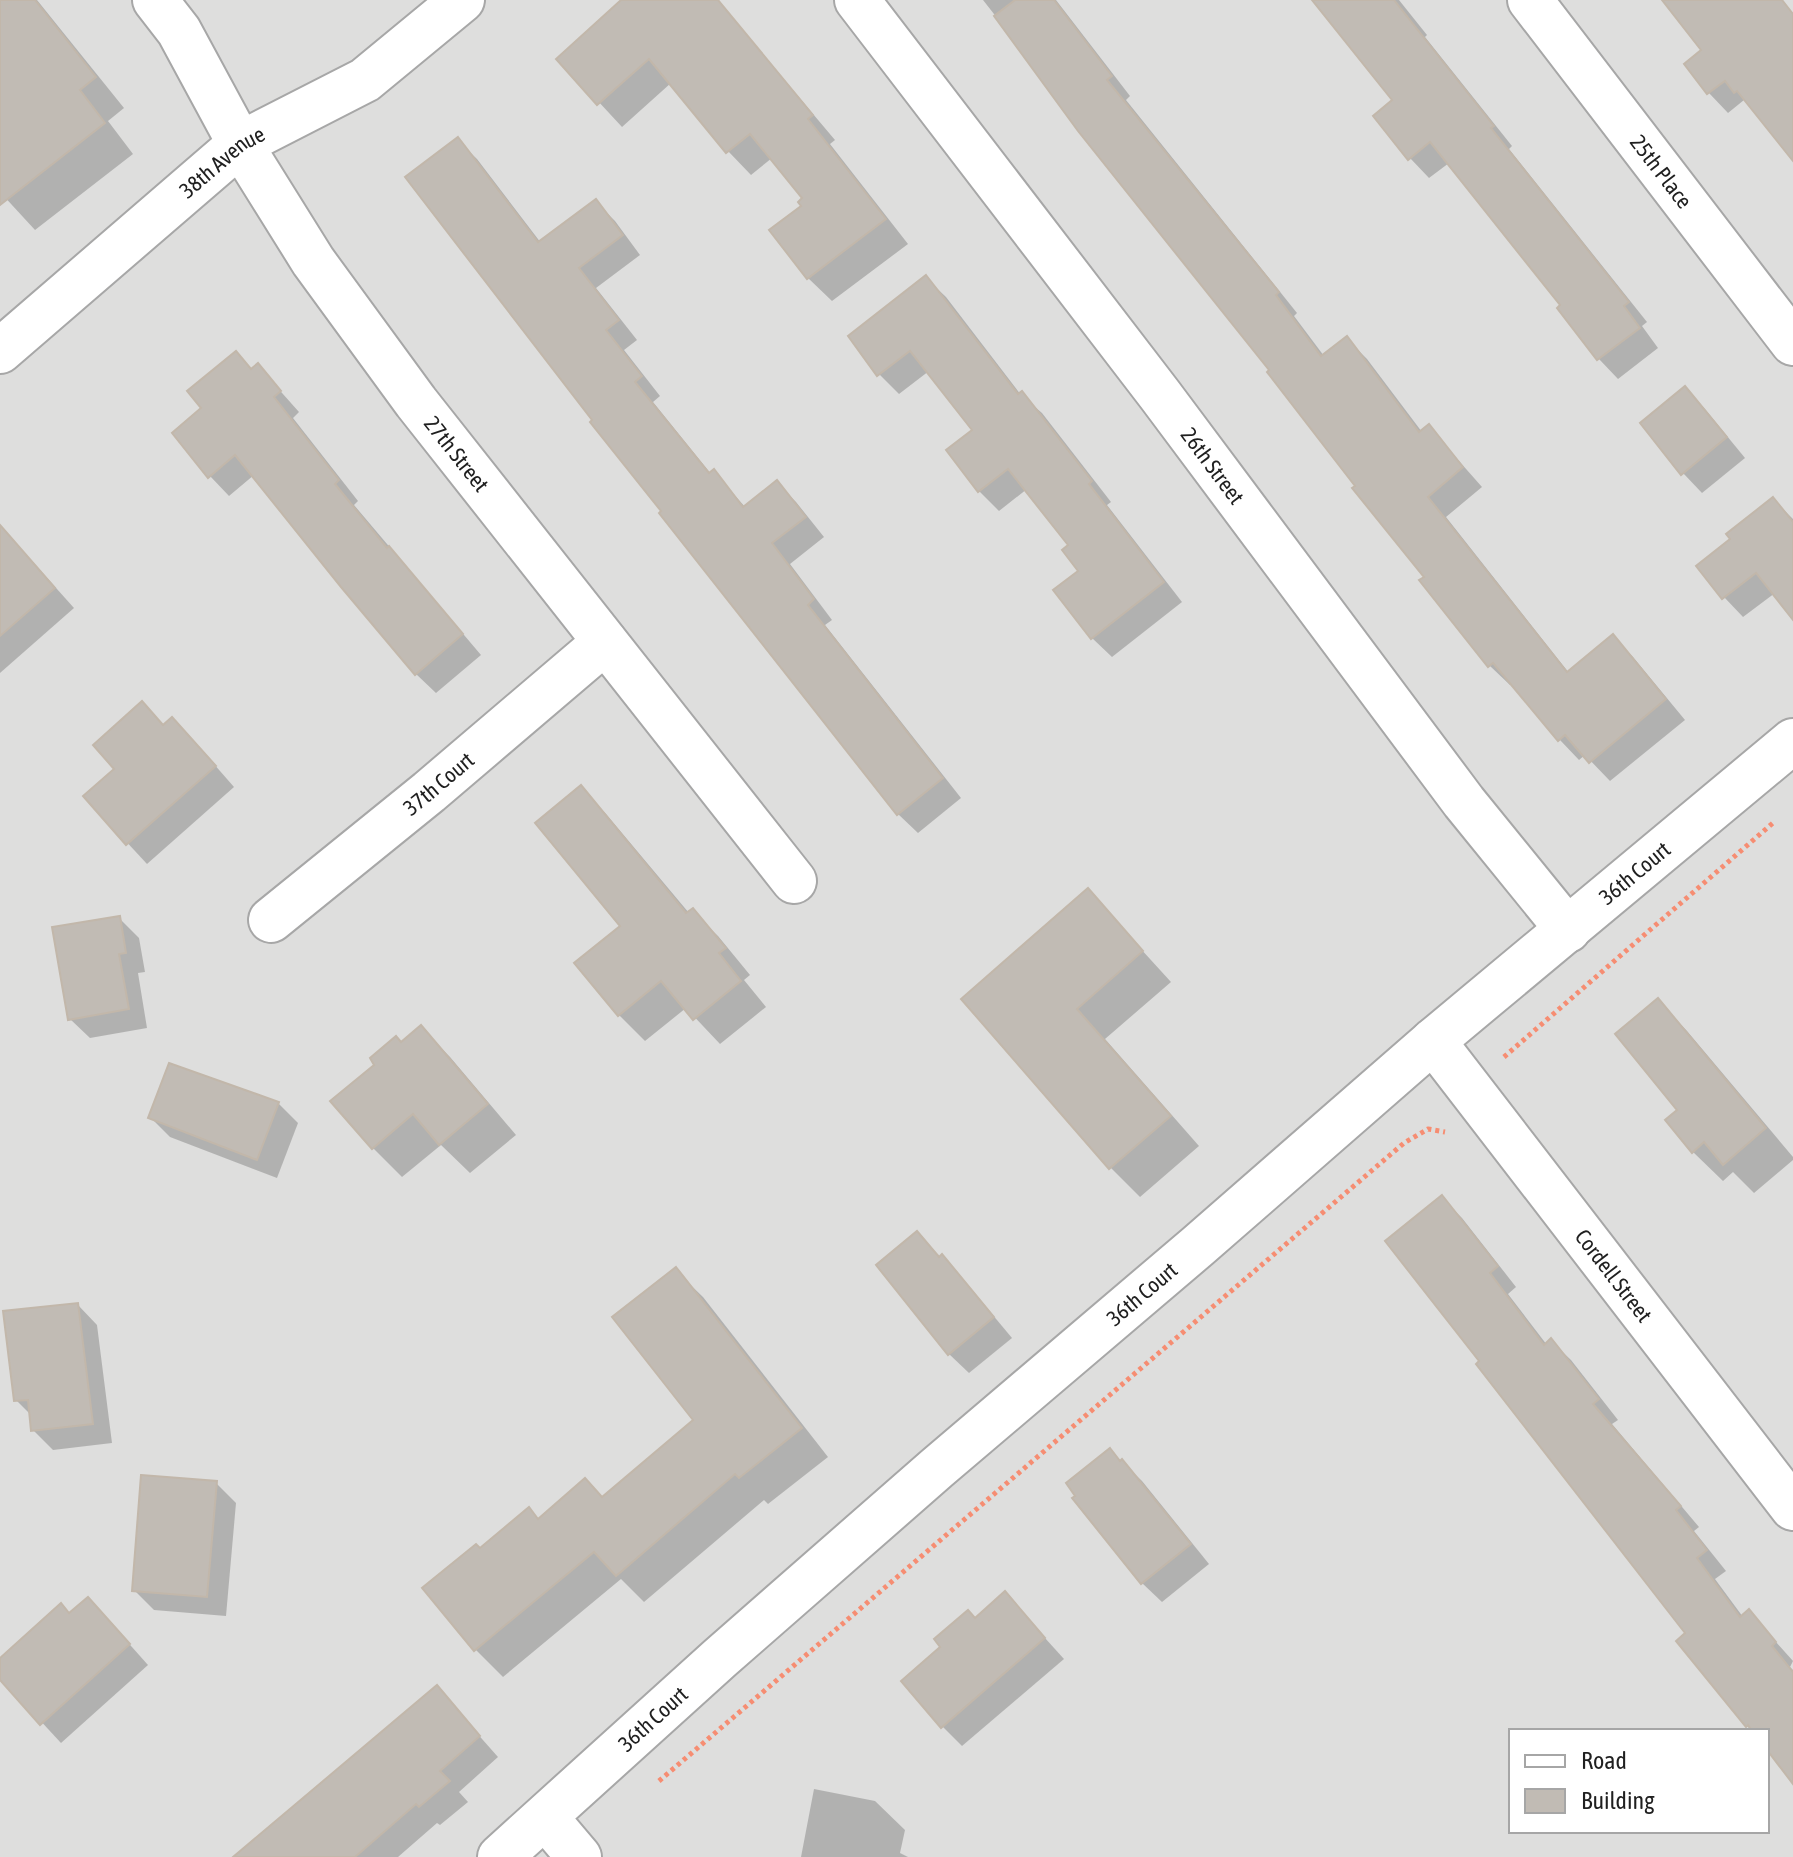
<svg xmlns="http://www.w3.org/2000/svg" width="1793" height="1857" font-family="'Asap Condensed',sans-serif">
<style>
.residential{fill:#dededd;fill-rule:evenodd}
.shadow{fill:#0003}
.building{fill:#c1bbb4;stroke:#c2b7aa;stroke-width:2}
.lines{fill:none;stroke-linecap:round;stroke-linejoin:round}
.minor-casing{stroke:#a7a7a7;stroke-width:48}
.tertiary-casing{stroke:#a7a7a7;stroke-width:48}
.path{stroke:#f68d72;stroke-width:5;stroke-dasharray:4 4;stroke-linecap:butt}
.minor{stroke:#fff;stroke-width:44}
.tertiary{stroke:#fff;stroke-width:44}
.labels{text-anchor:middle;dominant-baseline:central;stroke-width:6;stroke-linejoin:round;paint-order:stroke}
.street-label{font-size:22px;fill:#202020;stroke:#fff}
</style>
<rect width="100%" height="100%" fill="#f1eee7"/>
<!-- residential -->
<path class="residential" d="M0,0h1793v1857h-1793zM1511,1731h256v100h-256z"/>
<!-- shadow -->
<g class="shadow">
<polygon points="0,0 37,0 124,108 108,121 133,154 35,230 0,192"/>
<polygon points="624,0 717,0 835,140 830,144 908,244 832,301 808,278 805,199 772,158 751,175 728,151 671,83 622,127 559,59"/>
<polygon points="983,0 1056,0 1130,96 1126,100 1297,313 1294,316 1324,356 1347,339 1367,359 1422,432 1429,427 1482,487 1446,517 1569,673 1613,637 1633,657 1685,720 1610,781 1585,755 1579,760 1560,740 1512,683 1510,685 1490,666 1422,581 1427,577 1272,370"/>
<polygon points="1314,0 1399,0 1427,35 1425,37 1512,146 1509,149 1647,322 1642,326 1658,348 1618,379 1599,359 1560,308 1562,306 1449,163 1429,178 1410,158 1395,101"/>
<polygon points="1664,0 1780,0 1793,13 1793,157 1744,100 1728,113 1709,93 1687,65 1704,51"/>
<polygon points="457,140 477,159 541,243 596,202 615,221 640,255 596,288 637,340 624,350 660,396 653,402 711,474 714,472 746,508 777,483 796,502 824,537 790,564 832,620 825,625 961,798 918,833 898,814 662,513 664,511 595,420"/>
<polygon points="926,278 946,297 1021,395 1042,413 1111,502 1107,505 1182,602 1112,657 1092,638 1081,571 1071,545 1027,489 999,511 979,491 948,451 975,430 929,371 899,394 879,374"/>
<polygon points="258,366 299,412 293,418 358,501 354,505 481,655 436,693 416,674 254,475 229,496 210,476 252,370"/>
<polygon points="1685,388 1704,408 1745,458 1702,493 1683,473"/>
<polygon points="1773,499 1793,519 1793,612 1775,593 1743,617 1724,597"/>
<polygon points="0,550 31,560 74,608 0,673"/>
<polygon points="164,727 192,739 234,787 147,864 85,797"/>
<polygon points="581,788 606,814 689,913 692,911 718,936 750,975 744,980 766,1007 720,1044 686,1008 645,1041 619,1015 623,926"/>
<polygon points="1088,891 1171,982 1105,1039 1199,1146 1140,1197 1111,1168 964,999"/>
<polygon points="119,918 139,938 145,972 138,973 147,1028 90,1038 70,1019"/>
<polygon points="1658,1001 1687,1031 1793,1157 1793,1160 1754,1193 1733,1172 1723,1181 1693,1152 1680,1110"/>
<polygon points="421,1028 450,1057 516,1135 470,1173 441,1145 402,1177 373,1148 401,1045"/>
<polygon points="278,1103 298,1123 277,1178 170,1137 151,1118"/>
<polygon points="1442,1198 1462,1218 1516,1287 1508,1294 1547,1345 1551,1341 1571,1360 1618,1420 1612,1424 1699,1527 1694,1531 1726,1571 1715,1579 1743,1617 1749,1612 1793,1661 1790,1667 1793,1670 1793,1781 1767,1747 1767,1731 1752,1731 1747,1726 1688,1633 1482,1361"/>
<polygon points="917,1234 961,1277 1012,1338 969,1373 949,1354"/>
<polygon points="675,1270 703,1297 828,1457 768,1504 764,1500 644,1602 621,1579 503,1677 476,1650 425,1588 480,1551 539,1521 603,1499 696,1420"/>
<polygon points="78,1305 97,1325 112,1443 53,1450 33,1430 32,1416 16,1400"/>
<polygon points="1110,1451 1142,1481 1209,1564 1162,1602 1142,1583"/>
<polygon points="216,1483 236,1503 226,1616 154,1610 134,1590"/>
<polygon points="1005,1594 1064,1659 962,1746 942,1726 975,1620"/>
<polygon points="70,1615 107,1619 148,1665 61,1743 0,1677 0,1665"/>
<polygon points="436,1687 498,1757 459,1792 468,1802 440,1825 437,1823 398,1857 236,1857"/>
<polygon points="814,1789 875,1801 905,1830 900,1853 908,1857 801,1857"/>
</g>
<!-- building -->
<g class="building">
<polygon points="0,0 35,0 96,77 80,90 105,123 0,205"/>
<polygon points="621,0 718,0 813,115 808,119 886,219 807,279 769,230 801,206 798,202 802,198 750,134 726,153 649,59 597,105 556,59"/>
<polygon points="1015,0 1054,0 1112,76 1107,80 1279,292 1276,295 1321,356 1347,336 1419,432 1429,424 1448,448 1463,467 1428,497 1567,672 1613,634 1666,699 1589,763 1565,735 1558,741 1493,663 1488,667 1419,580 1424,577 1352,488 1355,486 1267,372 1269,370 1078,131 994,16"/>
<polygon points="1312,0 1394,0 1494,126 1491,128 1629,302 1624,306 1640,328 1597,360 1557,308 1560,305 1430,142 1408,160 1373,116 1392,100"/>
<polygon points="1662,0 1782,0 1793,14 1793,161 1737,91 1734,93 1725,81 1707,94 1684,64 1701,50"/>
<polygon points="458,137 538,242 596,199 623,235 579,268 619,320 606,330 642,376 635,382 709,473 714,469 743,507 777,480 806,517 772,543 814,599 808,605 943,778 897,815 659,513 661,511 590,422 592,420 405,177"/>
<polygon points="926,275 1018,394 1022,391 1092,481 1089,484 1164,582 1091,639 1053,590 1078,571 1062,550 1068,545 1008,469 978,492 946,450 972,430 910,351 877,376 848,336"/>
<polygon points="236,351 251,369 258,363 281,391 274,397 339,480 335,484 387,548 389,546 463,634 415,675 341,587 235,455 208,478 172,433 201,408 187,391"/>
<polygon points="1685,386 1727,437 1681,475 1640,423"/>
<polygon points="1773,497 1793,522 1793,620 1756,573 1722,599 1696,566 1730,539 1726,534"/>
<polygon points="0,525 55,588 0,636"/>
<polygon points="142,701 163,725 172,717 216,766 126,845 83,796 114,769 93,745"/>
<polygon points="581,785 686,913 693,908 726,948 719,953 741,981 693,1020 661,981 618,1016 574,963 620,926 535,823"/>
<polygon points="1088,888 1143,951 1077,1009 1171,1116 1109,1169 961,999"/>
<polygon points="120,916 126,953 119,954 129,1009 68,1020 52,927"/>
<polygon points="1658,998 1766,1128 1723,1165 1704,1142 1692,1153 1665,1120 1677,1110 1615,1034"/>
<polygon points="421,1025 488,1104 439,1145 413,1114 372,1149 330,1101 374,1065 370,1058 396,1036 401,1042"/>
<polygon points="169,1063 279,1102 257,1160 148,1118"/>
<polygon points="1442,1195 1498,1266 1490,1273 1544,1345 1551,1338 1599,1399 1593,1404 1681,1506 1676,1510 1707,1550 1697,1558 1740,1617 1749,1609 1776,1642 1772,1646 1793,1672 1793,1784 1767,1750 1767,1731 1752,1731 1748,1725 1746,1727 1676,1641 1685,1633 1476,1364 1479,1361 1385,1241"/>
<polygon points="917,1231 939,1257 942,1254 994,1317 948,1355 876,1265"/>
<polygon points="676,1267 802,1428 739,1478 735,1474 616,1576 594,1552 474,1651 422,1588 476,1544 480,1548 529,1507 538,1519 585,1478 602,1497 693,1420 612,1317"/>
<polygon points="78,1303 93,1424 31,1431 28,1400 14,1401 3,1311"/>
<polygon points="1110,1448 1120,1461 1122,1459 1191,1544 1141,1584 1072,1498 1075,1496 1066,1483"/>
<polygon points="141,1475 217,1481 207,1597 132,1591"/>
<polygon points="1005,1591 1045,1638 941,1728 901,1681 940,1647 934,1639 968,1610 975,1618"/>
<polygon points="88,1597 130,1644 40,1725 0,1680 0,1658 61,1603 69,1613"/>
<polygon points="437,1685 480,1736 440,1771 450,1781 419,1807 416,1804 355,1857 233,1857"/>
</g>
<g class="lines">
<!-- minor casing -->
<g class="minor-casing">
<g id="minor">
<path id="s1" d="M155,0l24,31 61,113 73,117 103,141 378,479"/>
<path id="s2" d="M857,0l303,395 304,407 104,128"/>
<path id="s3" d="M1530,0l263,343"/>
<path id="s4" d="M0,351l240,-207 125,-64 97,-80"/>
<path id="s5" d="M271,920l158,-128 176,-150"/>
<path id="s6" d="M1433,1041l360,467"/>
<polyline points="546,1818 579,1857"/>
</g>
</g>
<!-- tertiary casing -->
<g class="tertiary-casing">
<g id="tertiary">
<path id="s7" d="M500,1857l220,-199 217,-190 261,-222 235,-205 360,-300"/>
</g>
</g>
<!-- path -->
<g class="path">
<polyline points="1504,1057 1774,822"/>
<polyline points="659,1781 1404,1143 1428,1129 1445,1132"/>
</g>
<!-- minor -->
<use href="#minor" class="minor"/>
<!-- tertiary -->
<use href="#tertiary" class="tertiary"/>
</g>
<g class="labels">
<!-- street labels -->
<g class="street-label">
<text stroke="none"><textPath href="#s4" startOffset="292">38th Avenue</textPath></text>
<text stroke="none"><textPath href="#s3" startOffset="216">25th Place</textPath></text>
<text stroke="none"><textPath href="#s1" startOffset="546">27th Street</textPath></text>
<text stroke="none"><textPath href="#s2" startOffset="586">26th Street</textPath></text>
<text stroke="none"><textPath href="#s5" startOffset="216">37th Court</textPath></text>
<text stroke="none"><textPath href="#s7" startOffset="1502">36th Court</textPath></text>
<text stroke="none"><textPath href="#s6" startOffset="296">Cordell Street</textPath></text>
<text stroke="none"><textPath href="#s7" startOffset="854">36th Court</textPath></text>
<text stroke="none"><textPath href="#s7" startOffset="206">36th Court</textPath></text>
</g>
</g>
<!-- legend -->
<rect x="1509" y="1729" width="260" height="104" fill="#ffffff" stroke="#a6a6a6" stroke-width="2"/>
<rect x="1525" y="1755" width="40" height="12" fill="#ffffff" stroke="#a6a6a6" stroke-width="2"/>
<text x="1581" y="1769" font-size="24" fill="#202020">Road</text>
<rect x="1525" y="1789" width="40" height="24" fill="#c1bbb4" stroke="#a6a6a6" stroke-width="2"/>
<text x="1581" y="1809" font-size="24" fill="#202020">Building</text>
</svg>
